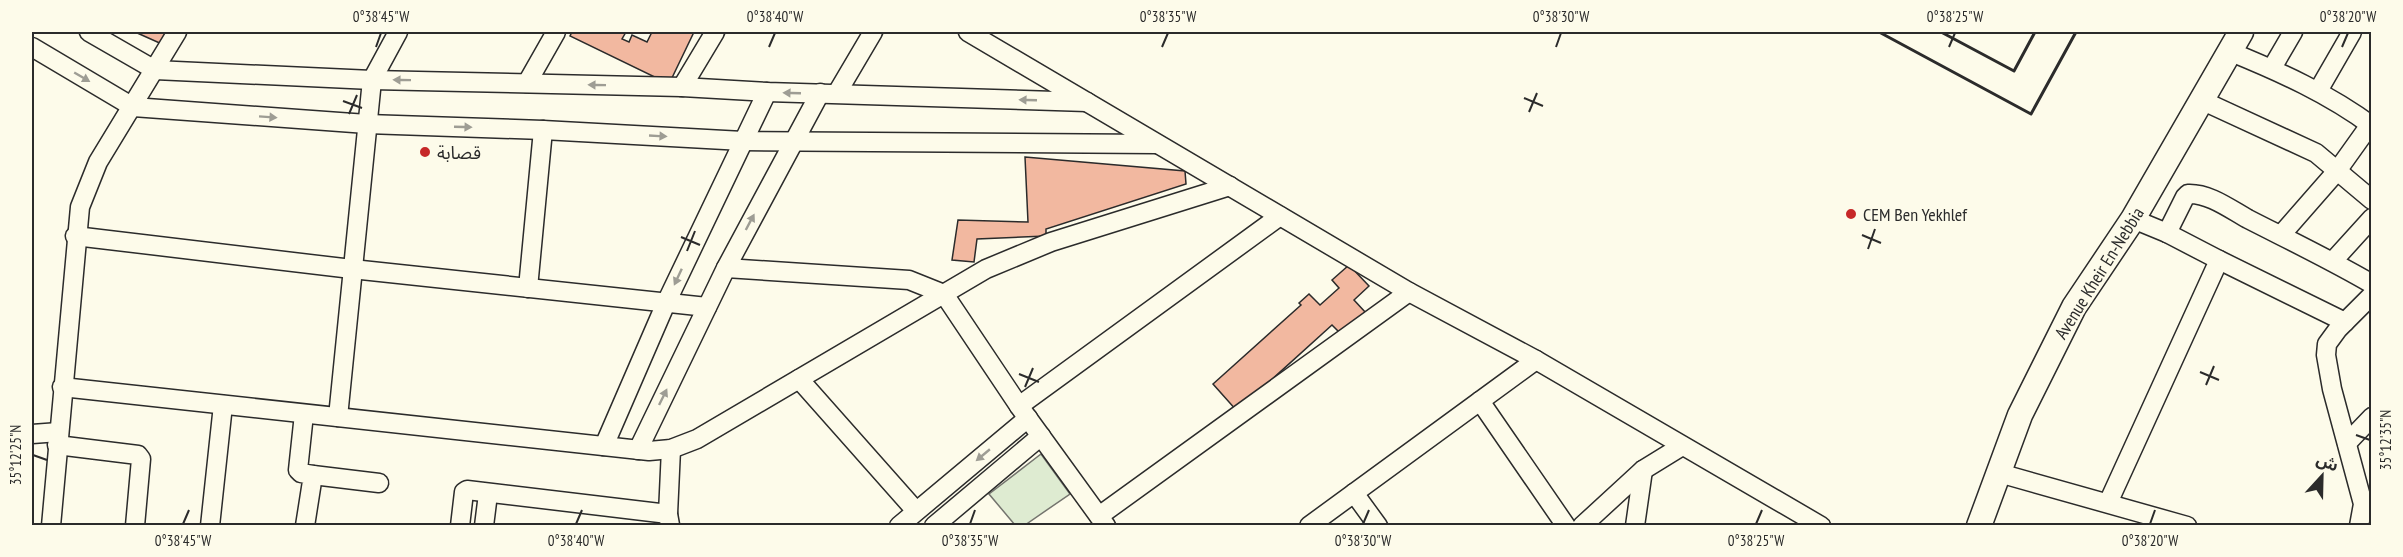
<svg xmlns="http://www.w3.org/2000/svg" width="2403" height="557" font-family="'PT Sans Narrow','Noto Sans Arabic',sans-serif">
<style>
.green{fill:#deebd1;stroke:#74746e;stroke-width:1.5}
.building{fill:#f2b8a0;stroke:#2b2b2b;stroke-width:1.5}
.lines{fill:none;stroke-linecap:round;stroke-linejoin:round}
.street-casing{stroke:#2b2b2b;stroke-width:21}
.secondary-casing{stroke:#2b2b2b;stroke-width:27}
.street{stroke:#fdfbea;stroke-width:18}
.secondary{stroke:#fdfbea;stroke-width:24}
.wall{stroke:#2b2b2b;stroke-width:3}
.oneway{fill:#9e9d94}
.ticks{fill:none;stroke:#2b2b2b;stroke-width:2}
.poi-dot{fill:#c62828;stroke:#fdfbea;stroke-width:2}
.labels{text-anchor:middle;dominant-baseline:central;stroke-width:4.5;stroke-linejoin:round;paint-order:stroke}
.poi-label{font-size:18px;fill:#2b2b2b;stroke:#fdfbea;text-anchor:start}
.street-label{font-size:18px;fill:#2b2b2b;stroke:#fdfbea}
.neatline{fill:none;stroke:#2b2b2b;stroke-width:2}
.ticks-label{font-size:15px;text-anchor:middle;fill:#2b2b2b}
</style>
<rect width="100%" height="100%" fill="#fdfbea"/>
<!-- green -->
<polygon class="green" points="1041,454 1070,494 1025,525 1015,525 989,494"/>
<!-- building -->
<g class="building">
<polygon points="135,32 170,32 164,45"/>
<polygon points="572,32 626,32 622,39 629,42 632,35 647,42 652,32 694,32 669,84 570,36"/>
<polygon points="1025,157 1185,171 1186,184 1046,229 1046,236 977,239 974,262 952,260 958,220 1028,222"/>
<polygon points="1349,265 1369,286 1354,300 1366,313 1342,335 1332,325 1237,411 1213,384 1301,305 1299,303 1309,294 1320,305 1339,288 1332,280"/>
</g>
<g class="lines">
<!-- street casing -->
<g class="street-casing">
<g id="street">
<polyline points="89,32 155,70 372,80 682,87 767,92 1087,102"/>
<polyline points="968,32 1409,292 1536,360 1821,526"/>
<polyline points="32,47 133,107 367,124 543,130 743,141 1157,144"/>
<path d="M2231,52c49,20 98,42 141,74"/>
<polyline points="2272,68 2293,32"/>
<polyline points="527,83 556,32"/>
<polyline points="682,87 715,32"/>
<polyline points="2318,91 2352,32"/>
<polyline points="837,93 873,32"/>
<polyline points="2201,100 2316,153 2372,200"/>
<path d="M2167,233l18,-36 3,-3c21,-1 42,15 60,25 41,21 83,41 124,65"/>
<polyline points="2281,235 2337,171 2372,122"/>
<polyline points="75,236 352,269 707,307"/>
<polyline points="2219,260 2345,322"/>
<polyline points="2333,261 2372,218"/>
<polyline points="726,268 909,280 944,294 1019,406 1106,526"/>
<polyline points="528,288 543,130"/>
<polyline points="799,379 916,511"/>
<polyline points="62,387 649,451 671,449 697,439 986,269 1051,242 1230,186"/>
<polyline points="1480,401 1566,526"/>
<polyline points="1019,406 1280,216"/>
<polyline points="304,414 298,470 301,473 313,475 305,526"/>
<polyline points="338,417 372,80 398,32"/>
<polyline points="32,434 59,432"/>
<polyline points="2347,443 2372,417"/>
<polyline points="57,445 138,455 141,459 135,526"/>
<polyline points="604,446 666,303 767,92"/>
<polyline points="638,450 726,268 820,93"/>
<polyline points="1999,473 2187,526"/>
<polyline points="313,475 379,483"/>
<polyline points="1354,493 1378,526"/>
<polyline points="2108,503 2219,260 2167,233 2133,219"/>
<polyline points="1099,516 1409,292"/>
<polyline points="670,525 668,514 671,449"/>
<polyline points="51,526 80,207 98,162 177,32"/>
<polyline points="210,526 223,405"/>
<polyline points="460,526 464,492 467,490 668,514"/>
<polyline points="484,526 488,494"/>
<polyline points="899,526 1028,418"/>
<polyline points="934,526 1041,436"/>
<polyline points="1309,526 1536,360"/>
<polyline points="1582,526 1643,470 1682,446"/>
<polyline points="1635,526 1643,470"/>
<polyline points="2359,526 2363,504 2332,389 2326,355 2327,344 2338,329 2372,295"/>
</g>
</g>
<!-- secondary casing -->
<g class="secondary-casing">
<polyline id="secondary" points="1979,526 2020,415 2074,307 2133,219 2241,32"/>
</g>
<!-- street -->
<use href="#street" class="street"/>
<!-- secondary -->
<use href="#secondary" class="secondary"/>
<!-- wall -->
<g class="wall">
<polyline points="1879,32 2031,114 2076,32"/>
<polyline points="1941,32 2014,71 2035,32"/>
</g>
</g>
<!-- one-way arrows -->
<defs><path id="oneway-solid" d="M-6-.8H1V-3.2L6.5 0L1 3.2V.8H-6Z" transform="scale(1.5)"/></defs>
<g class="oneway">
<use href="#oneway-solid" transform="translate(82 77) rotate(30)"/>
<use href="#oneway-solid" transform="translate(402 80) rotate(-179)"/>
<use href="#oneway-solid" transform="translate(597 85) rotate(-179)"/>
<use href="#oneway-solid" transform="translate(792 93) rotate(-178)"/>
<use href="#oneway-solid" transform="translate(1028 100) rotate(-178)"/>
<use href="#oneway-solid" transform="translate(268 117) rotate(4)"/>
<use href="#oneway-solid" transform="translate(463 127) rotate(2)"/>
<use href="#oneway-solid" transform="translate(658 136) rotate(3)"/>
<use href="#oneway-solid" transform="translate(750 222) rotate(-62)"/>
<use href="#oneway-solid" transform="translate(678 277) rotate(115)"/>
<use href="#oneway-solid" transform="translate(663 397) rotate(-64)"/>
<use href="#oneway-solid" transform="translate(983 455) rotate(140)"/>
</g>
<!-- ticks -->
<path class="ticks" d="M376,47l5,-14M769,47l6,-14M1162,47l6,-14M1556,47l5,-14M1949,47l6,-14M2342,47l6,-14M1524,98l19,8M343,101l19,7M1529,112l8,-19M349,114l8,-19M1862,235l19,8M681,237l19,8M1868,249l7,-20M687,251l8,-20M2200,372l19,8M1019,374l20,8M2206,385l8,-19M1025,387l8,-19M2356,435l14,5M33,455l14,5M183,524l6,-14M576,524l6,-14M970,524l5,-14M1363,524l6,-14M1756,524l6,-14M2150,524l5,-14"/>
<!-- markers -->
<g class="poi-dot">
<circle cx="425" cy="152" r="6"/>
<circle cx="1851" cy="214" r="6"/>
</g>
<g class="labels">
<!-- poi labels -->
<g class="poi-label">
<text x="437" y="152">قصابة</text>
<text x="1863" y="214">CEM Ben Yekhlef</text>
</g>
<!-- street labels -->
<g class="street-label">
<text transform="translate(2099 273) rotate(-58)">Avenue Kheir En-Nebbia</text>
</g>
</g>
<!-- border -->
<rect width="2403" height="557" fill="none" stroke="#fdfbea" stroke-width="66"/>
<!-- north arrow -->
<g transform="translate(2322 476) rotate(22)" stroke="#fdfbea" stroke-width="4.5" paint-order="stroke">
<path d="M0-4.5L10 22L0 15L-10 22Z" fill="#2b2b2b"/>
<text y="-9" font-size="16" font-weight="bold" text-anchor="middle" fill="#2b2b2b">ش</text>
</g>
<rect x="33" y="33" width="2337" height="491" class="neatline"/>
<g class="ticks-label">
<text x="381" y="22">0°38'45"W</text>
<text x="775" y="22">0°38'40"W</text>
<text x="1168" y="22">0°38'35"W</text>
<text x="1561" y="22">0°38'30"W</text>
<text x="1955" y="22">0°38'25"W</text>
<text x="2348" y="22">0°38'20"W</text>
<text transform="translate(2386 440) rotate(-90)" y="5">35°12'35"N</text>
<text transform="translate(16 455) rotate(-90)" y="5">35°12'25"N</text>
<text x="183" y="546">0°38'45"W</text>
<text x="576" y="546">0°38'40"W</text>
<text x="970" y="546">0°38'35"W</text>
<text x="1363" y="546">0°38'30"W</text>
<text x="1756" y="546">0°38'25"W</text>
<text x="2150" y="546">0°38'20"W</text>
</g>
</svg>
